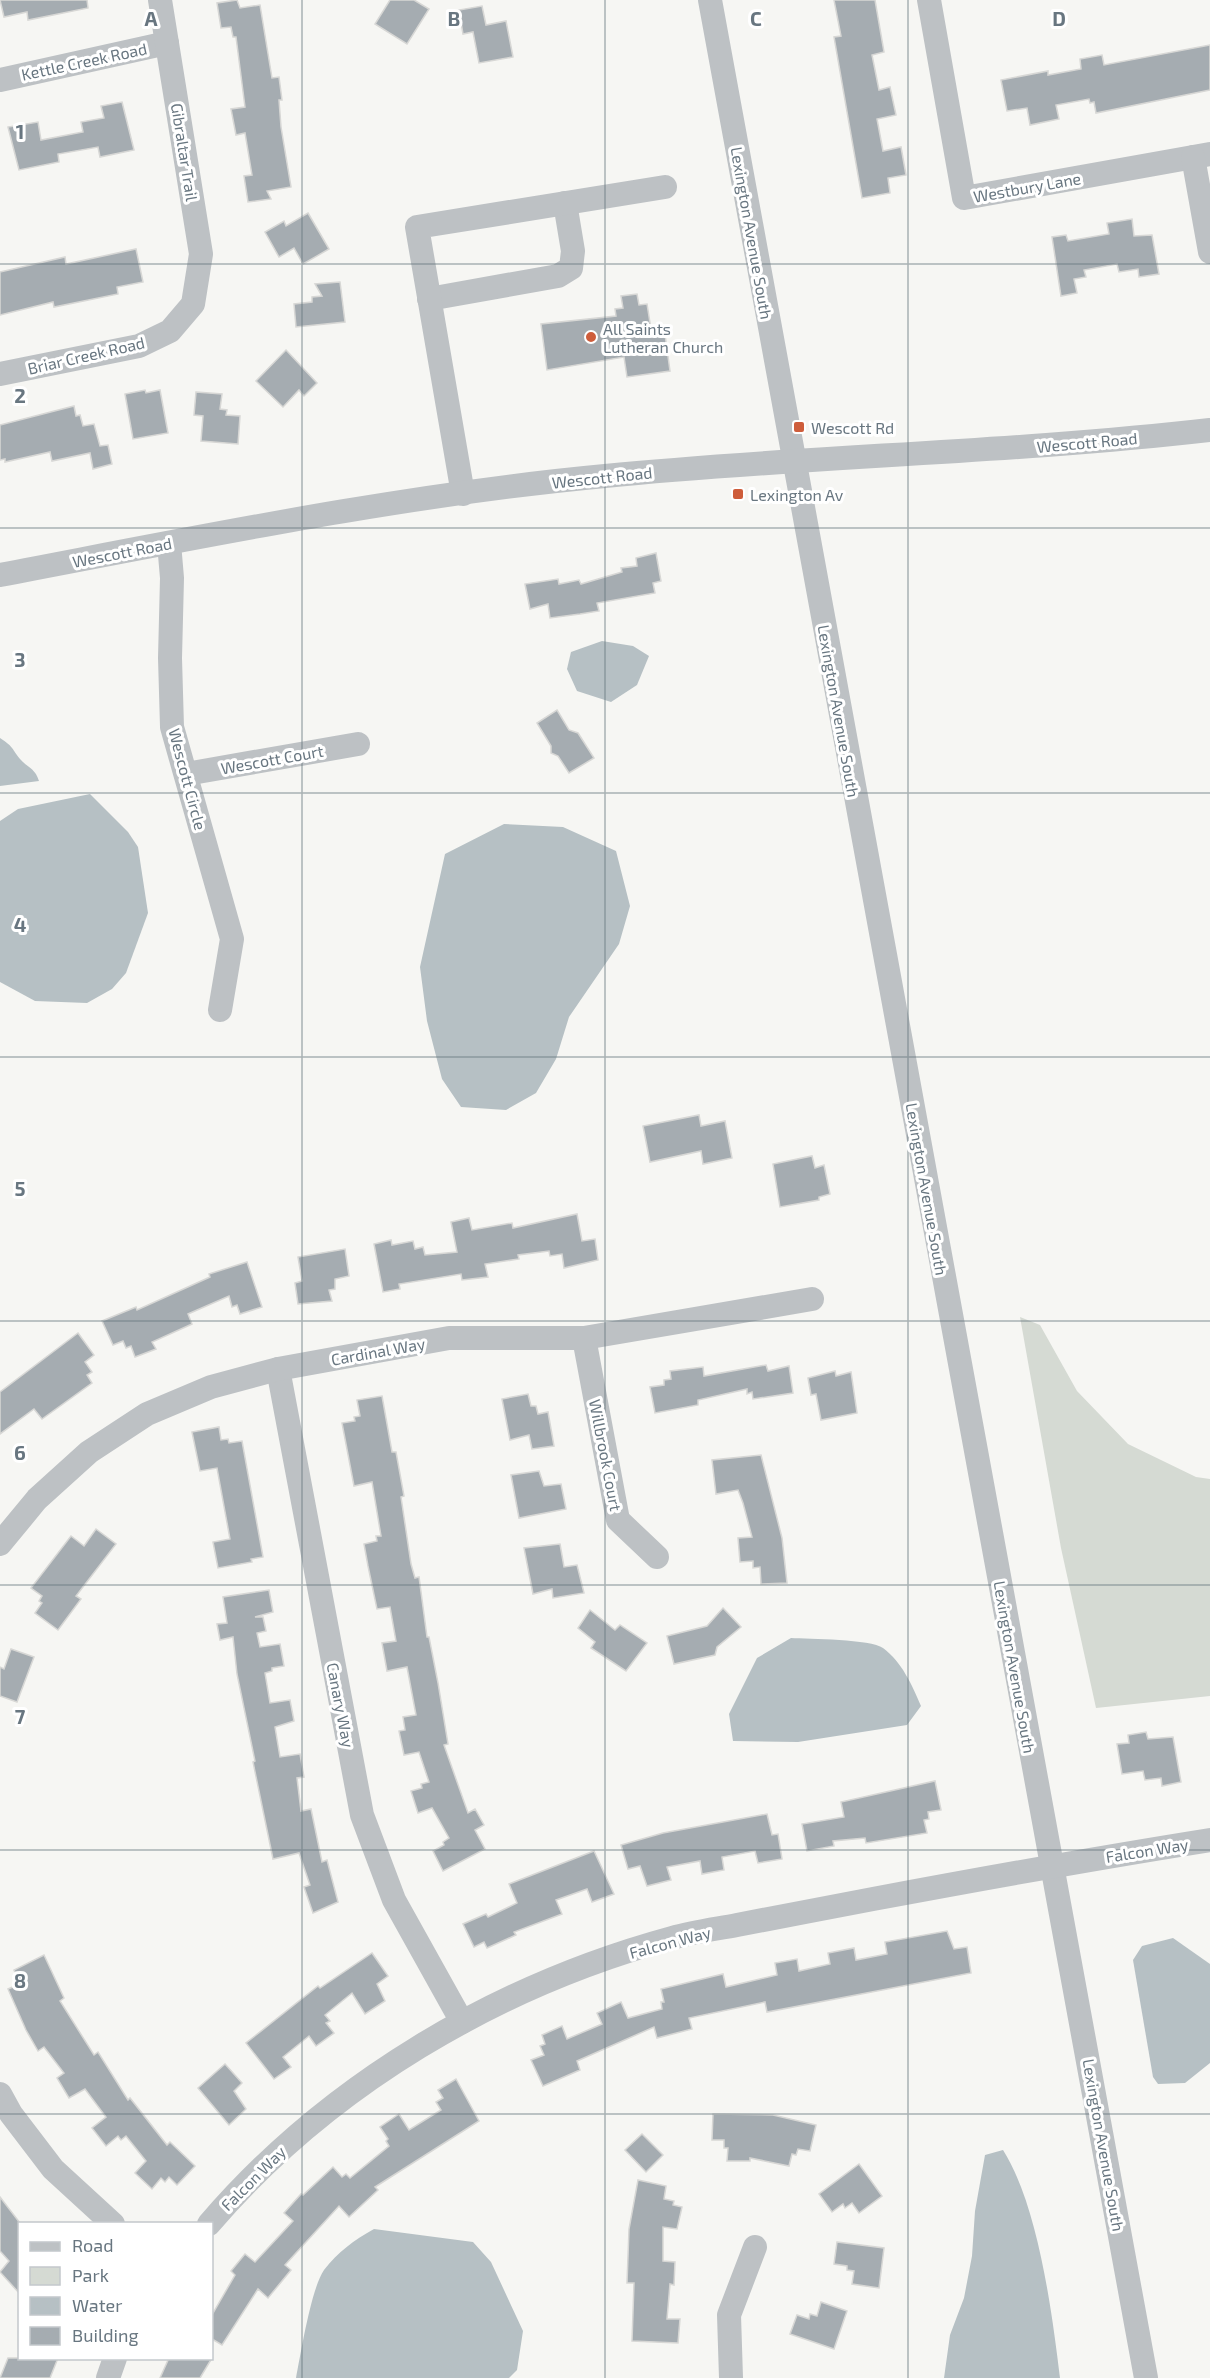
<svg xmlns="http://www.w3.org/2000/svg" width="1210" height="2378" font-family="'Exo 2',sans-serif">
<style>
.green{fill:#d5dad3}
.water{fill:#b6c0c4}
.building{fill:#a5acb1;stroke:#d7d7d5;stroke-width:1.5}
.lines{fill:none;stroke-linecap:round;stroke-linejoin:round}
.minor{stroke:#bdc1c4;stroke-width:24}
.grid{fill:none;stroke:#687680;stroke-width:1.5;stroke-opacity:0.55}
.poi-dot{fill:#ce5d3b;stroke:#fff;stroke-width:2}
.labels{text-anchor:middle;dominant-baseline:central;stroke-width:6;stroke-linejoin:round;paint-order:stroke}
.street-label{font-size:16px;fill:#687680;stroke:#fff}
.poi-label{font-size:16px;fill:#687680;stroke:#fff;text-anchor:start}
.grid-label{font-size:20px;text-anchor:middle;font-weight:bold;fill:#687680;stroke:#fff;stroke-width:6;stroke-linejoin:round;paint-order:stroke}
</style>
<rect width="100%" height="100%" fill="#f6f6f3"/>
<!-- green -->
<polygon class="green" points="1020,1317 1040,1325 1077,1391 1128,1444 1196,1477 1210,1479 1210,1696 1096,1708 1061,1548"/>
<!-- water -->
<g class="water">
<polygon points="602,641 633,646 649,656 637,685 611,702 577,691 567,669 571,652"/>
<path d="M0,738c15,10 11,10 20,21 8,9 15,9 19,22l-39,5z"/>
<polygon points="90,794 128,832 138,847 148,913 126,973 112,989 87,1003 35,1001 0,982 0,821 18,809"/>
<polygon points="504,824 563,827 616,851 630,906 619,944 569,1017 556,1059 536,1093 506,1110 461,1107 442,1079 427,1021 420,967 445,854"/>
<path d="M791,1638c18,1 80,1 92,10 19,14 29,37 38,58l-14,19 -109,17 -65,-1 -4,-27 28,-56z"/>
<polygon points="1173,1938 1210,1964 1210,2063 1185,2083 1158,2084 1153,2077 1133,1960 1142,1946"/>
<path d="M1003,2150c35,55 49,162 57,228h-116l6,-43 14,-37 8,-42 3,-45 10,-56z"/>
<path d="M374,2229l99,13 18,20 32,69 -6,39 -8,8h-213c5,-25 15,-89 28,-108 14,-18 30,-30 50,-41z"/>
</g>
<!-- building -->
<g class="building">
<polygon points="0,0 87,0 88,8 28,20 27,12 4,17"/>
<polygon points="237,0 240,8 260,5 272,78 279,77 282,100 279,100 281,127 291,187 267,191 271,199 248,202 244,176 252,175 245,133 236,135 231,109 245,107 236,37 233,37 231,27 221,28 217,3"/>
<polygon points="390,0 414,0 429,9 407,44 375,24"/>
<polygon points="834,0 875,0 884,52 872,55 879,90 890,87 896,115 877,119 883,151 901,147 906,175 888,178 890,193 862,198 834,37 841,36"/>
<polygon points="482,6 486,25 506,21 513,57 479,63 473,32 463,34 459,10"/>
<polygon points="1210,45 1210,90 1096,113 1094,102 1090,103 1089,99 1056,105 1059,119 1030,125 1027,108 1007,111 1001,80 1048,71 1048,75 1081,69 1080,59 1102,55 1104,65"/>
<polygon points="122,102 134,150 100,157 98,147 58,154 59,162 19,170 8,127 38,122 41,140 83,132 81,122 104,118 101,106"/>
<polygon points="308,213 329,249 303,264 294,248 279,257 265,232 284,221 286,226"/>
<polygon points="1132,219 1134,236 1152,235 1159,274 1139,277 1138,269 1119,272 1117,264 1084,270 1086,277 1074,279 1077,293 1061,296 1052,237 1066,235 1068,241 1109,234 1107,223"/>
<polygon points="136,249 143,282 117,287 118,294 54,307 53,302 0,315 0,272 65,257 66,264"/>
<polygon points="340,282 345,322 296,327 294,304 312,302 312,297 322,296 315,284"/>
<polygon points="637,294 639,305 647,304 651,329 664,327 670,371 627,377 624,357 547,370 541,324 616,316 615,309 623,308 621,296"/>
<polygon points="286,350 317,383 304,396 299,390 283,407 256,381"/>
<polygon points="145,390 146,393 160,390 168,433 133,439 125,394"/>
<polygon points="196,392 222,394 220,409 227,410 226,415 240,416 238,444 201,441 203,416 194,415"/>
<polygon points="74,406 76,416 80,415 83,426 94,424 100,446 108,445 112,464 93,469 90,453 52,461 50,452 5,462 5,459 0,460 0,425"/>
<polygon points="656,553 661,581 653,583 655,593 597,603 599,611 580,614 550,618 548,604 530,609 525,584 558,579 559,584 579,580 581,584 622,572 621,568 637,566 636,558"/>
<polygon points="557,710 569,730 578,733 594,758 569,773 558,756 551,753 551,746 537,723"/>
<polygon points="699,1115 701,1126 725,1121 732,1158 703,1164 701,1151 650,1162 643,1126"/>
<polygon points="812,1156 815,1168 824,1165 830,1194 819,1197 819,1200 780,1207 773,1164"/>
<polygon points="577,1214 582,1241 595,1239 598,1260 564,1268 562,1254 550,1256 549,1251 518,1255 519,1259 485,1264 488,1277 462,1280 461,1274 399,1284 400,1289 383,1292 374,1244 391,1240 392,1245 413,1241 415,1249 423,1247 425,1255 457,1252 451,1222 469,1218 472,1230 512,1223 513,1228"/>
<polygon points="345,1249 349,1276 335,1279 335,1289 329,1290 332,1301 298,1304 295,1283 302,1281 298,1257"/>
<polygon points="247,1262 262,1307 240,1314 237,1305 232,1307 229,1296 188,1314 192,1324 152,1342 156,1349 135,1357 131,1346 126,1348 123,1341 113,1345 102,1321 136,1307 137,1310 210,1277 209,1274"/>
<polygon points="78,1333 94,1355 85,1362 92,1372 87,1375 92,1383 42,1419 34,1409 0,1434 0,1392"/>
<polygon points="766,1365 768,1371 789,1366 793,1393 753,1399 752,1392 747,1394 747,1389 698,1400 698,1405 655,1413 650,1387 664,1385 664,1380 671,1379 670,1371 703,1367 704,1376"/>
<polygon points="835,1371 836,1376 851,1372 857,1413 821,1420 816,1394 811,1395 808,1378"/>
<polygon points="528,1394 531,1406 536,1406 538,1414 548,1412 554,1446 532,1449 529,1435 510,1440 502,1399"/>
<polygon points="382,1396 392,1452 396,1452 404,1496 401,1497 411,1564 415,1578 419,1577 427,1637 429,1637 438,1683 448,1744 444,1745 468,1813 475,1809 484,1825 475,1830 485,1849 443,1871 433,1851 444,1845 443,1842 449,1838 432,1808 418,1813 411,1791 422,1788 421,1784 429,1782 419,1752 404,1755 399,1731 405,1730 403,1717 416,1715 407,1667 387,1671 382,1643 396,1641 390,1607 377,1609 368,1566 364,1544 377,1541 376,1536 381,1536 372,1482 354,1486 342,1423 355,1421 354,1417 360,1416 357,1400"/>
<polygon points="219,1427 221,1440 228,1439 229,1443 242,1441 263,1557 251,1559 252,1562 218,1568 213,1542 230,1539 217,1468 200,1471 192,1432"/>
<polygon points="761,1455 782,1538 787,1583 761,1584 760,1567 753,1568 753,1561 740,1562 738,1538 752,1537 743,1503 738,1490 716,1494 712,1460"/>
<polygon points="539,1471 544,1486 561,1484 566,1509 519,1518 511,1475"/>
<polygon points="96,1529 116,1544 76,1596 81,1599 58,1630 35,1613 42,1603 39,1601 42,1596 31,1588 71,1536 84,1546"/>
<polygon points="560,1544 564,1567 577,1565 584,1593 553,1598 552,1589 533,1594 524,1548"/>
<polygon points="269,1590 273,1612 255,1617 263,1617 266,1631 257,1633 260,1647 280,1644 284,1666 272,1668 272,1671 265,1673 270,1703 290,1700 294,1721 275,1727 280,1757 300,1754 304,1777 297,1778 301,1811 311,1809 322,1862 327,1860 338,1902 313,1913 304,1887 310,1885 299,1853 273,1859 253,1762 255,1761 237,1674 233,1637 220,1640 217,1624 227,1623 223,1597"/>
<polygon points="723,1608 741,1627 717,1647 715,1655 674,1664 667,1636 707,1626"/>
<polygon points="590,1610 615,1630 620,1625 647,1643 626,1671 591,1648 595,1642 578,1628"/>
<polygon points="11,1649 34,1657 17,1702 0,1696 0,1667 4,1669"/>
<polygon points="1146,1732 1148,1739 1173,1737 1181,1782 1162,1786 1161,1778 1145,1780 1143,1771 1122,1774 1117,1744 1129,1743 1128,1735"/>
<polygon points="935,1781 941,1810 928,1812 929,1819 924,1820 927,1833 866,1843 865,1838 833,1841 834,1846 807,1851 802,1824 844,1817 841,1802"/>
<polygon points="767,1814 772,1835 778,1834 782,1859 758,1863 755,1851 722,1857 724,1870 702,1874 700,1861 667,1867 671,1880 647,1886 640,1866 628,1869 621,1845 663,1833"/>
<polygon points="594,1851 614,1894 592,1902 587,1889 556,1900 562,1914 514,1932 516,1935 487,1948 484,1942 474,1947 463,1924 486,1914 488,1917 517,1903 509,1884"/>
<polygon points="947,1931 954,1949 967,1947 971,1973 767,2012 765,2002 689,2018 692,2029 657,2038 654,2027 577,2061 580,2070 543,2086 531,2060 544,2055 540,2046 545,2044 542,2035 562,2026 567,2039 602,2024 597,2013 621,2002 628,2018 662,2009 661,2002 664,2002 661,1989 723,1974 726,1987 777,1975 775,1963 797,1959 799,1971 830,1964 828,1953 854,1948 856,1960 887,1954 885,1942"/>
<polygon points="372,1953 388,1976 377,1984 385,2001 365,2014 352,1993 325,2015 330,2021 326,2023 334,2033 316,2046 309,2036 283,2057 291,2067 274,2079 246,2043 318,1986 320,1988"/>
<polygon points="44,1955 64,1998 60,2001 94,2055 98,2052 128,2100 130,2098 167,2145 170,2142 195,2166 177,2185 169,2177 165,2182 161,2178 152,2189 135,2173 146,2161 126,2136 121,2140 118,2136 106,2146 92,2128 106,2117 85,2089 69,2098 57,2078 64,2073 44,2047 38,2051 26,2030 8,1989 20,1984 14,1970"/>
<polygon points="225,2064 242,2083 234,2091 246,2109 229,2125 198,2088"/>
<polygon points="456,2079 479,2121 375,2187 378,2190 349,2217 339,2206 285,2265 291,2270 268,2298 258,2289 222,2345 212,2339 212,2315 235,2275 231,2271 245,2254 255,2262 293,2221 284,2213 301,2194 303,2195 333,2167 342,2177 346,2174 350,2178 389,2146 386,2141 388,2139 380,2127 399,2114 409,2130 441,2110 436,2102 443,2098 438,2090"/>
<polygon points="713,2114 773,2115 816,2125 810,2151 798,2149 796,2155 792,2154 789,2166 750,2158 750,2161 727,2161 728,2148 724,2148 724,2140 712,2140"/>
<polygon points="642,2134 663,2155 646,2172 625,2150"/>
<polygon points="859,2164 882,2196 859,2213 852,2203 845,2208 843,2204 832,2212 819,2194"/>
<polygon points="638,2180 666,2186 664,2199 674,2201 673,2205 682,2207 677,2229 663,2227 663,2261 675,2262 674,2285 670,2284 667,2319 680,2319 678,2343 632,2341 634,2283 627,2283 629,2229"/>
<polygon points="0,2197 20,2223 20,2294 0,2272 9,2261 0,2251"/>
<polygon points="837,2242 884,2248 879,2288 852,2284 854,2271 847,2270 847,2266 834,2264"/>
<polygon points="821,2302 847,2311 834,2349 790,2334 797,2315 809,2319 810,2314 817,2316"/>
<polygon points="8,2358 58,2358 50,2378 0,2378"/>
<polygon points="169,2358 212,2358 200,2378 160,2378"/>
</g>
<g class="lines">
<!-- minor -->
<g class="minor">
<polyline points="710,0 1146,2378"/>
<polyline points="929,0 964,198 1210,154"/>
<polyline points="0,80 167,43"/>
<polyline points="1193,157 1210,252"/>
<polyline points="429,299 558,276 571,268 573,251 565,203"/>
<polyline points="0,374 139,346 170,331 193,304 201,254 160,0"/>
<polyline points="463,494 417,227 665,187"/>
<polyline points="169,543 172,578 170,658 172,727 232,939 220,1010"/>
<path d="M0,575c200,-38 402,-80 605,-99 201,-20 404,-23 605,-46"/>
<polyline points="186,774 358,744"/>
<polyline points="584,1338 618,1520 657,1557"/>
<polyline points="278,1369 362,1815 394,1900 462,2022"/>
<polyline points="0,1544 37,1499 89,1452 147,1414 211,1387 278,1369 449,1338 584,1338 812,1299"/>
<polyline points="0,2094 11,2114 53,2169 113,2224"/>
<path d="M209,2224c119,-139 287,-238 463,-286 21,-6 44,-9 65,-13 45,-9 91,-17 136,-26 112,-21 224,-41 337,-59"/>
<polyline points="108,2378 115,2358"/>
<polyline points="731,2378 729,2315 755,2247"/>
</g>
</g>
<!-- grid -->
<path class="grid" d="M302,0v2378M605,0v2378M908,0v2378M0,264h1210M0,528h1210M0,793h1210M0,1057h1210M0,1321h1210M0,1585h1210M0,1850h1210M0,2114h1210"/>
<!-- markers -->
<g class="poi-dot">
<circle cx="591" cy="337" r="6"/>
<rect x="793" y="421" width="12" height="12" rx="3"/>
<rect x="732" y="488" width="12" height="12" rx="3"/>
</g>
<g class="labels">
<!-- street labels -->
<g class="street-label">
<text transform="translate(84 61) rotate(-12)">Kettle Creek Road</text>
<text transform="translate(185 152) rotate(81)">Gibraltar Trail</text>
<text transform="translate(1027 187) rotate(-10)">Westbury Lane</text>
<text transform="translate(752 233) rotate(80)">Lexington Avenue South</text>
<text transform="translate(86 355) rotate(-13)">Briar Creek Road</text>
<text transform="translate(1087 442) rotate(-5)">Wescott Road</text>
<text transform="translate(602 477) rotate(-6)">Wescott Road</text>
<text transform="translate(122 552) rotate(-11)">Wescott Road</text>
<text transform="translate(839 711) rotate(80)">Lexington Avenue South</text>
<text transform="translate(272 759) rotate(-10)">Wescott Court</text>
<text transform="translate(188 779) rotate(75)">Wescott Circle</text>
<text transform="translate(927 1189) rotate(80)">Lexington Avenue South</text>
<text transform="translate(378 1351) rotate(-10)">Cardinal Way</text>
<text transform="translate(606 1455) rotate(79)">Willbrook Court</text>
<text transform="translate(1015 1667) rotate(80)">Lexington Avenue South</text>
<text transform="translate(341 1705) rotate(79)">Canary Way</text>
<text transform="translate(1147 1850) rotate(-9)">Falcon Way</text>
<text transform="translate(670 1942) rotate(-15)">Falcon Way</text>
<text transform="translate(1104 2145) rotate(80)">Lexington Avenue South</text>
<text transform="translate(253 2178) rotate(-45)">Falcon Way</text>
</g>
<!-- poi labels -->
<g class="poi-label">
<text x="603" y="328">All Saints<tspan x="603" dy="18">Lutheran Church</tspan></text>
<text x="811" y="427">Wescott Rd</text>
<text x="750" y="494">Lexington Av</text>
</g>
</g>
<g class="grid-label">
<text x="151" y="26">A</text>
<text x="454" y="26">B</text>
<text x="756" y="26">C</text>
<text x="1059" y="26">D</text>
<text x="20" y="139">1</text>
<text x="20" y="403">2</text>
<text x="20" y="667">3</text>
<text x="20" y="932">4</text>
<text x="20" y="1196">5</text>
<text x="20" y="1460">6</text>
<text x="20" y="1724">7</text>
<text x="20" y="1988">8</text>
</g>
<!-- legend -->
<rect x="18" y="2222" width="195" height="138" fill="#ffffff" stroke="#c3c8cc" stroke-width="1.5"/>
<rect x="30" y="2242" width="30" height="9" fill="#bdc1c4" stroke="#c3c8cc" stroke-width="1.5"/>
<text x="72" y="2252" font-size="18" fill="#687680">Road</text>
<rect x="30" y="2267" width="30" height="18" fill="#d5dad3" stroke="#c3c8cc" stroke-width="1.5"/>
<text x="72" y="2282" font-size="18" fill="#687680">Park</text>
<rect x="30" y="2297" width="30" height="18" fill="#b6c0c4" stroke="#c3c8cc" stroke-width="1.5"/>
<text x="72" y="2312" font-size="18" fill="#687680">Water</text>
<rect x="30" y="2327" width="30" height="18" fill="#a5acb1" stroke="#c3c8cc" stroke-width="1.5"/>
<text x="72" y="2342" font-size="18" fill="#687680">Building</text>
</svg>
